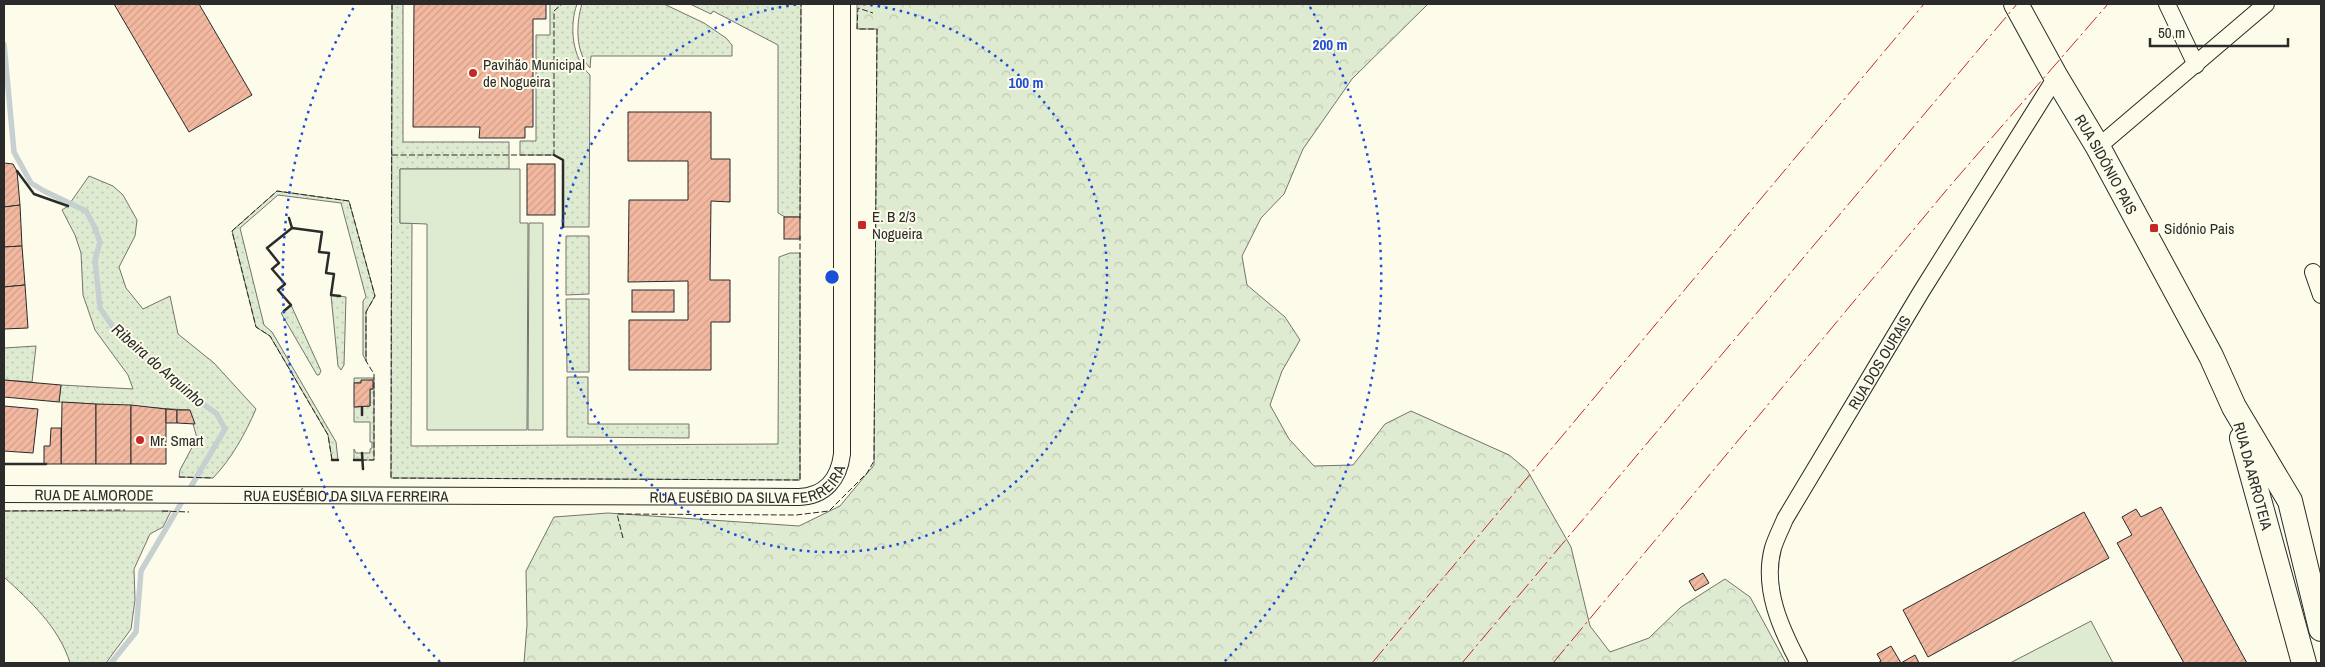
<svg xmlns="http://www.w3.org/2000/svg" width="2325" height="667" font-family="'Archivo Narrow',sans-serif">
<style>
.grass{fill:url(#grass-dots);stroke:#74746e}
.forest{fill:url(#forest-crowns);stroke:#74746e}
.pitch{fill:#deebd1;stroke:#74746e}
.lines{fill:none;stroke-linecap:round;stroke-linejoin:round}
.stream{stroke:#c7d0d0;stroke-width:5.5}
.building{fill:url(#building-hatch);stroke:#2b2b2b}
.minor-casing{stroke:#2b2b2b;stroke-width:18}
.secondary-casing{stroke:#2b2b2b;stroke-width:26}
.minor{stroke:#fdfbea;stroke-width:16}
.secondary{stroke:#fdfbea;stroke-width:24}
.fence{stroke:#2b2b2b;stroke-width:1;stroke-dasharray:6 2.5;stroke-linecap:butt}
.wall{stroke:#2b2b2b;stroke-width:2.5}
.power{stroke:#c62828;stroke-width:1;stroke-dasharray:18 4 2.5 4;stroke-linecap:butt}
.ring{fill:none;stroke:#1d4ed8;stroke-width:2.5;stroke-dasharray:2.5 5}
.poi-dot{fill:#c62828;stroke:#fdfbea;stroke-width:2}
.labels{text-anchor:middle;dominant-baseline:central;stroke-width:4;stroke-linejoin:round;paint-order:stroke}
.poi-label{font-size:15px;fill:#2b2b2b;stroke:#fdfbea;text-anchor:start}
.street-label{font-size:15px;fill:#2b2b2b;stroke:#fdfbea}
.water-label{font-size:16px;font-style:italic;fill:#2b2b2b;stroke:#fdfbea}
.centre{fill:#1d4ed8;stroke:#fdfbea;stroke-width:2.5}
.ring-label{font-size:15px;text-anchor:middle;font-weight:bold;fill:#1d4ed8;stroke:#fdfbea;stroke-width:4;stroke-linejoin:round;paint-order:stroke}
</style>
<defs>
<pattern id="grass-dots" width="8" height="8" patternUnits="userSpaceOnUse" patternTransform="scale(1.25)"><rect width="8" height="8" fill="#deebd1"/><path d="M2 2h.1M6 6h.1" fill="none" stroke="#bfcab4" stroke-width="1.8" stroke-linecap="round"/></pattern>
<pattern id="forest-crowns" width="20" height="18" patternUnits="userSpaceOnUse" patternTransform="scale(1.25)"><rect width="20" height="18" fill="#deebd1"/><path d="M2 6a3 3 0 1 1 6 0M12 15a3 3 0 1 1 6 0" fill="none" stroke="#bfcab4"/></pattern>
<pattern id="building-hatch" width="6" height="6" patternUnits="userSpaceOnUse" patternTransform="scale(1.25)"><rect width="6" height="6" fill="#f2b8a0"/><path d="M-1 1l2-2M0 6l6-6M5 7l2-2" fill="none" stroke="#d09e8a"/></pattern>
</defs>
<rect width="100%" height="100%" fill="#fdfbea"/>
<!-- grass -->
<g class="grass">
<polygon points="392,4 403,4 403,142 509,142 509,169 400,169 400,223 412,223 411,446 778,444 779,257 790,253 800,253 800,480 391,478"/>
<path d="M550,4h27c-8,22 -5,54 13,71l-1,152h-26v-67l-9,-5h-34v-14h16v-106h14z"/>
<path d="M582,4h82l40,19 22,15 6,7v11h-141l-1,12c-15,-16 -14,-45 -8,-64z"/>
<polygon points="690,4 801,4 800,217 785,217 778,213 778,45 713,11 711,14"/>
<path d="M89,176l24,10 10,9 14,25 -2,16 -16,31 7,21 17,21 27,-13 8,38 36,29 42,46c-11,25 -24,49 -43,69l-34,-1 1,-7 17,-32 -8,-28 -130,-8 2,-17 72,4 -5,-14 -33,-45 -12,-35 -2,-42 -6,-18 -13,-25 6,-4z"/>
<polygon points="277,191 349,201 375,296 366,312 366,361 363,355 363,301 366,297 341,203 278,195 240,228 264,325 272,332 336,442 338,460 332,460 328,435 270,336 256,327 232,231"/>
<polygon points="566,236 589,236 589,294 566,295"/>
<polygon points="331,295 346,297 344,365 341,370 338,366"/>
<polygon points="566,299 589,299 589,372 567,372"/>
<polygon points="291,305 321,371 319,375 317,375 281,313"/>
<polygon points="36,346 32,382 4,380 4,348"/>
<polygon points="567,377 588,377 588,424 689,424 689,438 567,437"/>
<polygon points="354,378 374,378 374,460 354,460 354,449 356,453 370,453 370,449 372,448 372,442 370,442 370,422 354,422 354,407 370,406 370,389 373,389 373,380 354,383"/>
<path d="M4,511h167l-8,16 -13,7 -16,35 1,31 -4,29 -25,34h-36c-11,-36 -40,-62 -66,-86z"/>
</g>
<!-- forest -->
<polygon class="forest" points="857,4 1428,4 1352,79 1303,149 1284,194 1261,218 1242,256 1247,285 1285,317 1300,340 1282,371 1270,405 1289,439 1314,466 1353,465 1385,424 1411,411 1509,455 1527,470 1571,547 1590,626 1610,652 1649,638 1681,607 1725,579 1750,597 1786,663 524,663 527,625 526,571 554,517 608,513 799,526 840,506 874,465 877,29 857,29"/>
<!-- pitch -->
<g class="pitch">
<polygon points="400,169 520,169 520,223 528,223 527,430 427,430 427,224 400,223"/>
<polygon points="529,223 543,223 543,430 528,430"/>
<polygon points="2091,621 2113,663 2010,663"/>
</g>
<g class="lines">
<!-- stream -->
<polyline class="stream" points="4,44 14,152 31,183 44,191 86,211 94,226 100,242 95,260 100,308 113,327 188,393 217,414 225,429 141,571 136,632 111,663"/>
</g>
<!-- building -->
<g class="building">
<polygon points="114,4 199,4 252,95 189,132"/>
<polygon points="414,4 546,4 546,19 533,19 533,127 525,127 525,138 479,138 480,127 413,127"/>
<polygon points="628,112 711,112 711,159 730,159 730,202 711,201 710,280 730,280 730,322 711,322 711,370 629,370 629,320 688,320 688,281 628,282 629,200 688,200 688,161 628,161"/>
<polygon points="4,163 13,164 17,171 20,205 4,207"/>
<rect x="527" y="164" width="28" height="51"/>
<polygon points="20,205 22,246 4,247 4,207"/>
<rect x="784" y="217" width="16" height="22"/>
<polygon points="22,246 25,285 4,287 4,247"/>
<polygon points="25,285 28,328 4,329 4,287"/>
<rect x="632" y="290" width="42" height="22"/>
<polygon points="4,380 61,385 59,402 4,397"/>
<polygon points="361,380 373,380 373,389 370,389 370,406 354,407 354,383 361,383"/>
<polygon points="62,402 96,404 96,464 61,464"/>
<polygon points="96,404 131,405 131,464 96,464"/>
<polygon points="131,405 166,409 166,464 131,464"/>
<polygon points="4,406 38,409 33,453 4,451"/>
<polygon points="166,409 177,410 177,423 166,423"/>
<polygon points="177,410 190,410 195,424 177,423"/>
<polygon points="51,428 61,428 61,464 44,464 44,446 50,446"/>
<polygon points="2161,507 2247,663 2184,663 2117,543 2132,535 2122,517 2136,509 2141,517"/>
<polygon points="2084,512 2109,558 1928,657 1903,610"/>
<polygon points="1703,573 1709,583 1695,591 1689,581"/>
<polygon points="1891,646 1901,663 1915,655 1919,663 1878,663 1881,661 1877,654"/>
</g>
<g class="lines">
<!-- minor casing -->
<g class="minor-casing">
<g id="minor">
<polyline points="2167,4 2196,65"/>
<polyline points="2098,147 2266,4"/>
<polyline points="2313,272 2321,295"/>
<path id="s1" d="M4,494l795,3c26,-1 40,-18 43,-43v-450"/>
<path id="s2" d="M1799,663c-18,-34 -37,-75 -26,-115 3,-10 8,-19 12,-29l136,-227 135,-215"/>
</g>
</g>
<!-- secondary casing -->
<g class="secondary-casing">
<g id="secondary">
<path id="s3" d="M2016,4l40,73 42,70 113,209 23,51 56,94 31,128"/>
<polyline points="2242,438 2304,663"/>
</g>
</g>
<!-- minor -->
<use href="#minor" class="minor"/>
<!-- secondary -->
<use href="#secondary" class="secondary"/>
<!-- fence -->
<g class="fence">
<polyline points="392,4 391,478 800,480 800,236"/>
<polyline points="392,155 554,155 554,11 562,4"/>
<polyline points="800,219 801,4"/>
<polyline points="332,460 328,435 270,336 256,327 232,231 277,191 349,201 375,296 366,312 366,361 374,374 374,460 362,460"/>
<polyline points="179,477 213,478"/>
<polyline points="4,511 125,510"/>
<polyline points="162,511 189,512"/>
<polyline points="623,538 617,514 796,515 829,511 867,473 874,461 877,29 857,29 858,8 873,13"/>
</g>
<!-- wall -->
<g class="wall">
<polyline points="554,155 563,160 563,227"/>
<polyline points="17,171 34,194 68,206"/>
<polyline points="289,218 292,228"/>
<polyline points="284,311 291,305 278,290 285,284 272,269 279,263 267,248 292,228 322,232 319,252 329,253 326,273 334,274 331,295 340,296"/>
<polyline points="362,407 362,415"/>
<polyline points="362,453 363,469"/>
<polyline points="332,460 338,460"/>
<polyline points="354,460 362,460"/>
<polyline points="4,464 46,464"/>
</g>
<!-- power -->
<g class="power">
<polyline points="1372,663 1924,4"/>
<polyline points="1462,663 2017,4"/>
<polyline points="1553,663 1949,187 2108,4"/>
</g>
</g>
<!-- distance rings -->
<g class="ring">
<path d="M863 4A275 275 0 1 1 801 4"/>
<path d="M440 662A549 549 0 0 1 354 7M1310 7A549 549 0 0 1 1224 662"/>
</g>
<!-- markers -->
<g class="poi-dot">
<circle cx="473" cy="73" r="5"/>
<rect x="857" y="220" width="10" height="10" rx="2.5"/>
<rect x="2149" y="223" width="10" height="10" rx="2.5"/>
<circle cx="140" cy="440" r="5"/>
</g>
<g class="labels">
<!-- poi labels -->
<g class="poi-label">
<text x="483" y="64">Pavihão Municipal<tspan x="483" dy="17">de Nogueira</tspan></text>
<text x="872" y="216">E. B 2/3<tspan x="872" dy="17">Nogueira</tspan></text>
<text x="2164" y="228">Sidónio Pais</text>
<text x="150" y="440">Mr. Smart</text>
</g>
<!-- street labels -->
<g class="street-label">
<text stroke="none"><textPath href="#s3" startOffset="184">RUA SIDÓNIO PAIS</textPath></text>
<text stroke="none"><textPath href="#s2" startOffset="335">RUA DOS OURAIS</textPath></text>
<text transform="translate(2253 476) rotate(75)">RUA DA ARROTEIA</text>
<text stroke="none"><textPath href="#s1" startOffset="748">RUA EUSÉBIO DA SILVA FERREIRA</textPath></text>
<text stroke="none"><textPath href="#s1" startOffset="90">RUA DE ALMORODE</textPath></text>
<text stroke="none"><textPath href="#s1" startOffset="342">RUA EUSÉBIO DA SILVA FERREIRA</textPath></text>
</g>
<!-- water labels -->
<g class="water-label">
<text transform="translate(159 365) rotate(41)">Ribeira do Arquinho</text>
</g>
</g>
<circle cx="832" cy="277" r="8" class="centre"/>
<g class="ring-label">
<text x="1330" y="50">200 m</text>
<text x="1026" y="88">100 m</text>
</g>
<!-- border -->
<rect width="2325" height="667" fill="none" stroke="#2b2b2b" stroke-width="10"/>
<!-- scale -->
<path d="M2150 38v8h138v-8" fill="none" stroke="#2b2b2b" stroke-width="2.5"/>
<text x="2158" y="38" font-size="15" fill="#2b2b2b" stroke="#fdfbea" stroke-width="4" paint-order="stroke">50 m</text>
</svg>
